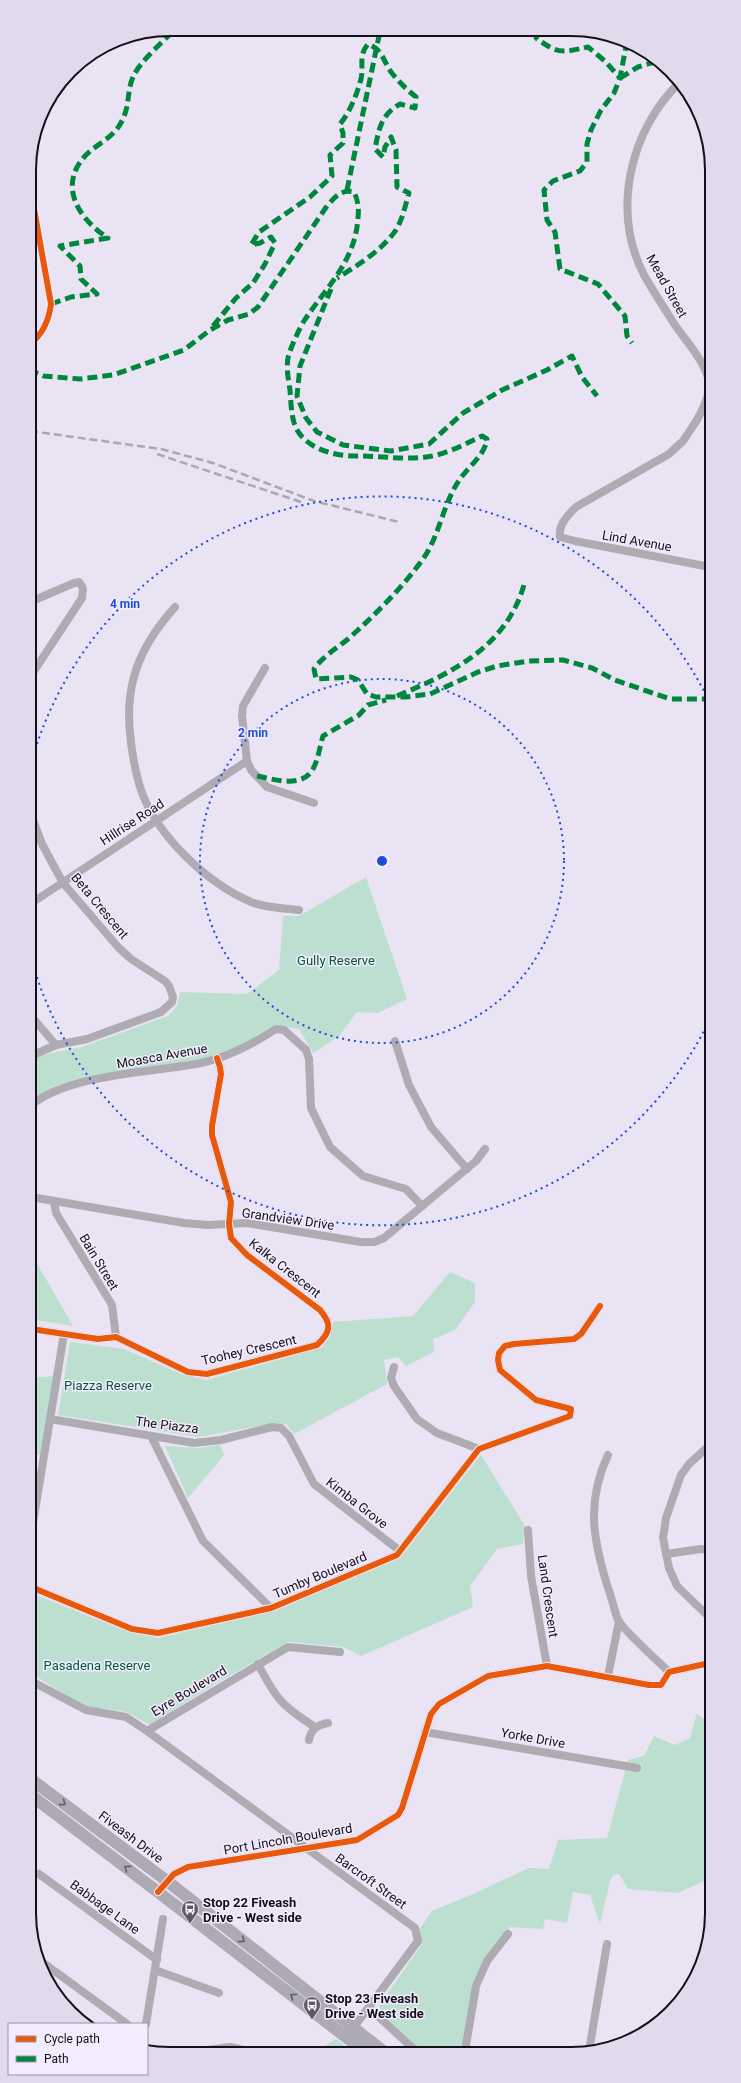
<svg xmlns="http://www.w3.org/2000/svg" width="741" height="2083" font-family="Roboto,sans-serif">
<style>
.green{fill:#bcdfd0}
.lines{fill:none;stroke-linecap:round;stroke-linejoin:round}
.street{stroke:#aeabb2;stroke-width:8}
.secondary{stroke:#aeaab3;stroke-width:12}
.rail{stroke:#a9a7af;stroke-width:2.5;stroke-dasharray:8 4;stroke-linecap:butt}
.quiet{stroke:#00873e;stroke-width:5;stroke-dasharray:10 5;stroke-linecap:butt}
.cycleway-casing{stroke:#f3ecfe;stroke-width:8}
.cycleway{stroke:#e8590c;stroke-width:6}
.oneway{stroke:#615d66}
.ring{fill:none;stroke:#1d4ed8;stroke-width:2;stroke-dasharray:2 4}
.labels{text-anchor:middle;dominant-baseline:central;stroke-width:3;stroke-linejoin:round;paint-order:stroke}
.street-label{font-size:13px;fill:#14101a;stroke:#f3ecfe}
.park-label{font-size:13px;fill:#015a38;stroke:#f3ecfe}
.poi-label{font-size:13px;font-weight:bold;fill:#14101a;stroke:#f3ecfe;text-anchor:start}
.rim{fill:none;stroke:#14101a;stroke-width:2}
.centre{fill:#1d4ed8;stroke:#f3ecfe;stroke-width:2}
.ring-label{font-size:12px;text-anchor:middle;font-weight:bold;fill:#1d4ed8;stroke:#f3ecfe;stroke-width:3;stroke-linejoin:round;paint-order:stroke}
</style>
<rect width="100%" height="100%" fill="#eae3f3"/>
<!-- green -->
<g class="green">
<path d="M366,877l41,122 -29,14 -21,-1 -18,24 -26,17 -14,-24 -24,-4c-22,17 -46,29 -74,35 -51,12 -129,7 -170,42v-42l16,-6 35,-7 86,-31 9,-10 3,-14 67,2 32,-24 4,-54h16z"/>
<polygon points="31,1253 73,1326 31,1319"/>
<polygon points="450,1272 475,1283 475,1302 455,1330 433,1339 434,1352 406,1366 398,1357 384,1360 387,1384 294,1434 286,1424 275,1423 199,1437 58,1415 70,1342 124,1349 181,1374 206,1380 321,1348 330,1337 333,1322 413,1316"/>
<polygon points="54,1376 41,1455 31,1453 31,1378"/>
<polygon points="220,1445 224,1455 188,1498 165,1446 198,1448"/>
<polygon points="481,1455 525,1526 523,1544 497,1549 470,1586 473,1607 361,1656 343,1647 288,1642 210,1687 150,1725 127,1712 83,1706 31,1673 31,1593 128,1632 158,1638 275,1611 401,1557"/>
<path d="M697,1713l12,11h2l1,153 -34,16 -50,-4 -9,-15 -6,1 -3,6 -10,43 -10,-29 -17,-3 -6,31 -22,-4 -2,10 -33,-2 -29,39 -20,85h-40c-10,-11 -39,-34 -42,-45l43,-62 -3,-14 13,-19 41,-17 56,-26 20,1 9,-29 49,-2 21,-78 16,-4 10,-20 21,9 15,-7z"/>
<polygon points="336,2039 352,2051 316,2051"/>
</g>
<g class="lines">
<!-- street -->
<g class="street">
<path d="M680,82c-50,48 -69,129 -36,193 9,16 19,31 29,47 13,20 34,40 37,65"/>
<path d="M710,390l-6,16 -7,14 -14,21 -14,13 -93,53c-8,8 -18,18 -16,30l15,4 135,26"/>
<polyline points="30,602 74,583 79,582 83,588 82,598 30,677"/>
<path d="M175,607c-18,20 -34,43 -41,70 -6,21 -6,44 -3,66 2,15 5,32 10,47 16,46 66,93 110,112 15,6 32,6 48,8"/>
<polyline points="265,668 243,706 242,716 247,761 251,770 267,787 314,803"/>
<polyline points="30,812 42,844 63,883 118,947 131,959 165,981 169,986 173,997 172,1002 161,1012 87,1039 56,1045 31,1056"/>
<polyline points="30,904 247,761"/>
<polyline points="30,1015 56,1045"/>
<polyline points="395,1041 409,1085 431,1127 467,1169"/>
<path d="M31,1105c42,-32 119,-32 170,-42 28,-6 52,-19 75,-34l8,1 22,20 3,9 2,49 19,39 33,29 43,13 16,17"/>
<polyline points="31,1197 184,1223 208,1225 247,1223 361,1242 374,1242 384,1238 476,1161 485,1149"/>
<polyline points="54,1201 56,1213 112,1305 116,1337"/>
<path d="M31,1329l67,10 18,-2 72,35 19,2 110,-29c14,-13 15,-21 3,-35l-73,-55 -16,-17 -2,-14 2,-22 -19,-67v-9l9,-52 -1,-7 -3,-9"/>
<polyline points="394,1367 391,1378 394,1386 417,1419 437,1433 479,1449"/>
<polyline points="50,1419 194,1443 221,1440 272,1427 281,1428 289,1436 314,1484 400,1551"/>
<polyline points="151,1436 203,1541 271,1608"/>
<polyline points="711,1444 689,1464 681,1475 666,1518 663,1538 669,1568 677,1586 711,1619"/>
<path d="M608,1455c-22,47 -15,85 0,133 4,10 6,22 10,32 5,10 41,42 51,52"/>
<polyline points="528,1530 531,1576 547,1666"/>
<polyline points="31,1535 64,1334"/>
<polyline points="666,1554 701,1549 711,1550"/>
<polyline points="31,1587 132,1629 158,1633 271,1608 397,1555 479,1449 570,1416 571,1409 536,1400 500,1370 498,1360 499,1353 505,1346 514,1344 574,1339 581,1334 600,1306"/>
<path d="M258,1664c18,35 24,42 57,63"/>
<polyline points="608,1676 619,1621"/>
<polyline points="31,1681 86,1710 126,1717 147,1731 288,1647 340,1652"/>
<polyline points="147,1731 415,1928 418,1941 351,2031"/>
<polyline points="425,1732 637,1768"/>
<path d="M309,1740c2,-11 8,-15 19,-17"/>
<polyline points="39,1874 157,1960"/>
<polyline points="158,1892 174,1874 188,1867 357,1840 398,1815 402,1808 431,1714 439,1704 488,1676 547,1666 649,1685 661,1685 669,1672 705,1664 711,1660"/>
<polyline points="38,1959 127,2024"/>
<polyline points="155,1970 219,1993"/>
<polyline points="689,1987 705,1951"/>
<polyline points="369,2008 416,2051"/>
<polyline points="146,2024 163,1919"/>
<polyline points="199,2051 230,2047 248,2051"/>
<polyline points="465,2051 476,1986 487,1961 508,1934"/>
<polyline points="589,2051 607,1944"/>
</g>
<!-- secondary -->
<g class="secondary">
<polyline points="32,1780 167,1881 383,2051"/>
<polyline points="32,1796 158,1892 364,2051"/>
</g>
<!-- rail -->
<g class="rail">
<polyline points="30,431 161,449 213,463 314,501 399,522"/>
<polyline points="157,454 301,502"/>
</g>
<!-- quiet -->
<g class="quiet">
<path d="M540,31l-4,7c22,16 25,15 52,9l18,15 14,16"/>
<polyline points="627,41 620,78 614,93 601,110 591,130 587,144 587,162 580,171 553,181 544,190 547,220 555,232 560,269 598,284 625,316 627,336 632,343"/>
<polyline points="620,78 638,67 654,62 672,71"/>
<polyline points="347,190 379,36 387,30"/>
<polyline points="331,289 300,366 297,396 306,418 317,432 343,445 391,451 429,444 463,413 502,390 547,370 572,356 582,377 597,396"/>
<path d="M51,304l20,-7 26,-3 -16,-15 -1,-13 -20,-20 48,-8c-28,-18 -51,-51 -23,-82 10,-11 26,-17 34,-30 12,-18 7,-33 14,-49 7,-16 30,-35 42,-48"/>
<path d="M213,326l23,-28 17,-15 12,-19 10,-21 -4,-6 -11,6 -9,2 8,-13 51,-35 22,-21 -2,-21 13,-12v-10l-3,-9c10,-12 17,-30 21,-45 3,-15 -3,-23 7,-35 14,5 15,16 23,28 8,10 15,17 25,25l-1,11 -15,-4c-19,11 -21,24 -25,45l8,8 2,-10 6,-10 5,13 1,37 12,6c-4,13 -7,30 -16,41 -14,18 -36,32 -56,44"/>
<path d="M30,368l4,4 10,4 36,3 33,-4 71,-25 26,-20 18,-10 21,-6 9,-7 69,-101c8,-9 14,-17 27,-14 4,8 5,17 4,26 -3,44 -31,68 -54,103 -5,8 -10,20 -14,30 -5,12 -2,26 0,39 1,12 1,27 6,38 11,22 42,29 63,28 22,0 45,4 67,1 19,-2 39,-13 56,-21l5,3c-2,16 -18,27 -27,40 -17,24 -20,56 -37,80 -21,29 -48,56 -75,80 -12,10 -25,17 -34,30l2,10 35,-2 7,3 9,14 9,3h30l24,-3 48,-22 19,-6 32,-5 34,-1 29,8 23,12 55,19h40"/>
<path d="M397,696c55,-23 109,-49 127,-111"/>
<path d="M257,776c16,3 45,13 56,-7 5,-9 7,-23 10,-33l36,-21 9,-10 18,-5"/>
</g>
<!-- cycleway casing -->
<g class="cycleway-casing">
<g id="cycleway">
<path d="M29,181l22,123c-2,16 -8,30 -21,40"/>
<path d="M31,1329l67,10 18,-2 72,35 19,2 110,-29c14,-13 15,-21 3,-35l-73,-55 -16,-17 -2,-14 2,-22 -19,-67v-9l9,-52 -1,-7 -3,-9"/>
<polyline points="31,1587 132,1629 158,1633 271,1608 397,1555 479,1449 570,1416 571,1409 536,1400 500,1370 498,1360 499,1353 505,1346 514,1344 574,1339 581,1334 600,1306"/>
<polyline points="158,1892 174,1874 188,1867 357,1840 398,1815 402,1808 431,1714 439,1704 488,1676 547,1666 649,1685 661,1685 669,1672 705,1664 711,1660"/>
</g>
</g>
<!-- cycleway -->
<use href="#cycleway" class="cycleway"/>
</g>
<!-- one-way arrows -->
<defs><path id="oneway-chevron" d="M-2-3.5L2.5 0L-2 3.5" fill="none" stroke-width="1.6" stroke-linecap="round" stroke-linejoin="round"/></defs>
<g class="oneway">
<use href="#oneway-chevron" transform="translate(63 1803) rotate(37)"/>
<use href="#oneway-chevron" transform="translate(127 1868) rotate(-143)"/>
<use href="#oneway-chevron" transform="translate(242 1940) rotate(38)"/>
<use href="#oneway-chevron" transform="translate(293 1996) rotate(-142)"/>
</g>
<!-- distance rings -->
<g class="ring">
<circle cx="382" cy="861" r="182"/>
<path d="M709 1021A364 364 0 0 1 31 958M30 767A364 364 0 0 1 709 701"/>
</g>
<!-- icons -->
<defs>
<g id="bus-pin" transform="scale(0.9)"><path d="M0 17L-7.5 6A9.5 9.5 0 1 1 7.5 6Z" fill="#5f5a66" stroke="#f3ecfe"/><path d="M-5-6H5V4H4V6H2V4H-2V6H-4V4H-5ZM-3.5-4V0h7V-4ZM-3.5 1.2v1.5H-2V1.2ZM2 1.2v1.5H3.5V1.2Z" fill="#fff"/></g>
</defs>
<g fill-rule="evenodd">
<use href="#bus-pin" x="190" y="1909"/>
<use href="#bus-pin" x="312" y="2005"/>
</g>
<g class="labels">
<!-- street labels -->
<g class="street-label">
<text transform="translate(667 286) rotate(61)">Mead Street</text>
<text transform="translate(637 541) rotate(10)">Lind Avenue</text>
<text transform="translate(132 822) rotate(-33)">Hillrise Road</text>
<text transform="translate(100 906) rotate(50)">Beta Crescent</text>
<text transform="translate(162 1056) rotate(-10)">Moasca Avenue</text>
<text transform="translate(288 1219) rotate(8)">Grandview Drive</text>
<text transform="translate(99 1262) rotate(59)">Bain Street</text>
<text transform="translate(285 1268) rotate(38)">Kalka Crescent</text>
<text transform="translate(249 1350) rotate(-13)">Toohey Crescent</text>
<text transform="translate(167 1425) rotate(7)">The Piazza</text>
<text transform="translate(357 1503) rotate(38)">Kimba Grove</text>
<text transform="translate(320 1575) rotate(-23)">Tumby Boulevard</text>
<text transform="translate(548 1596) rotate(82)">Land Crescent</text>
<text transform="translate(189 1691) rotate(-31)">Eyre Boulevard</text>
<text transform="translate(533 1738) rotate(10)">Yorke Drive</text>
<text transform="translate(131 1837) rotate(37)">Fiveash Drive</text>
<text transform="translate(288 1839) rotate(-10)">Port Lincoln Boulevard</text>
<text transform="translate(371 1881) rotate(36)">Barcroft Street</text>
<text transform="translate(105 1907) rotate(36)">Babbage Lane</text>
</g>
<!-- park labels -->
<g class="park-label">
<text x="336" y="960">Gully Reserve</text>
<text x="108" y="1385">Piazza Reserve</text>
<text x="97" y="1665">Pasadena Reserve</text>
</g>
<!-- poi labels -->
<g class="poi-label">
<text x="203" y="1902">Stop 22 Fiveash<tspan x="203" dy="15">Drive - West side</tspan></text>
<text x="325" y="1998">Stop 23 Fiveash<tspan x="325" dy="15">Drive - West side</tspan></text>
</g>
</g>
<!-- crop -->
<path d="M0 0H741V2083H0ZM170 36H571A134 134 0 0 1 705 170V1913A134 134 0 0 1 571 2047H170A134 134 0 0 1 36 1913V170A134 134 0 0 1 170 36Z" fill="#e1daec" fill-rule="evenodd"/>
<path class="rim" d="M170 36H571A134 134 0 0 1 705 170V1913A134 134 0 0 1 571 2047H170A134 134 0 0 1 36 1913V170A134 134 0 0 1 170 36Z"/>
<circle cx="382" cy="861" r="6" class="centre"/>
<g class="ring-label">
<text x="125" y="608">4 min</text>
<text x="253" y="737">2 min</text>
</g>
<!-- legend -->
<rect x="8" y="2023" width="140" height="52" fill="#f3ecfe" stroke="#9a94a3"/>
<rect x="16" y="2036" width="20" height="6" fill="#e8590c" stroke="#9a94a3"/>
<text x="44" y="2043" font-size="12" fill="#14101a">Cycle path</text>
<rect x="16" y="2056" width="20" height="6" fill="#00873e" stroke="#9a94a3"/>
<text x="44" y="2063" font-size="12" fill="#14101a">Path</text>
</svg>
